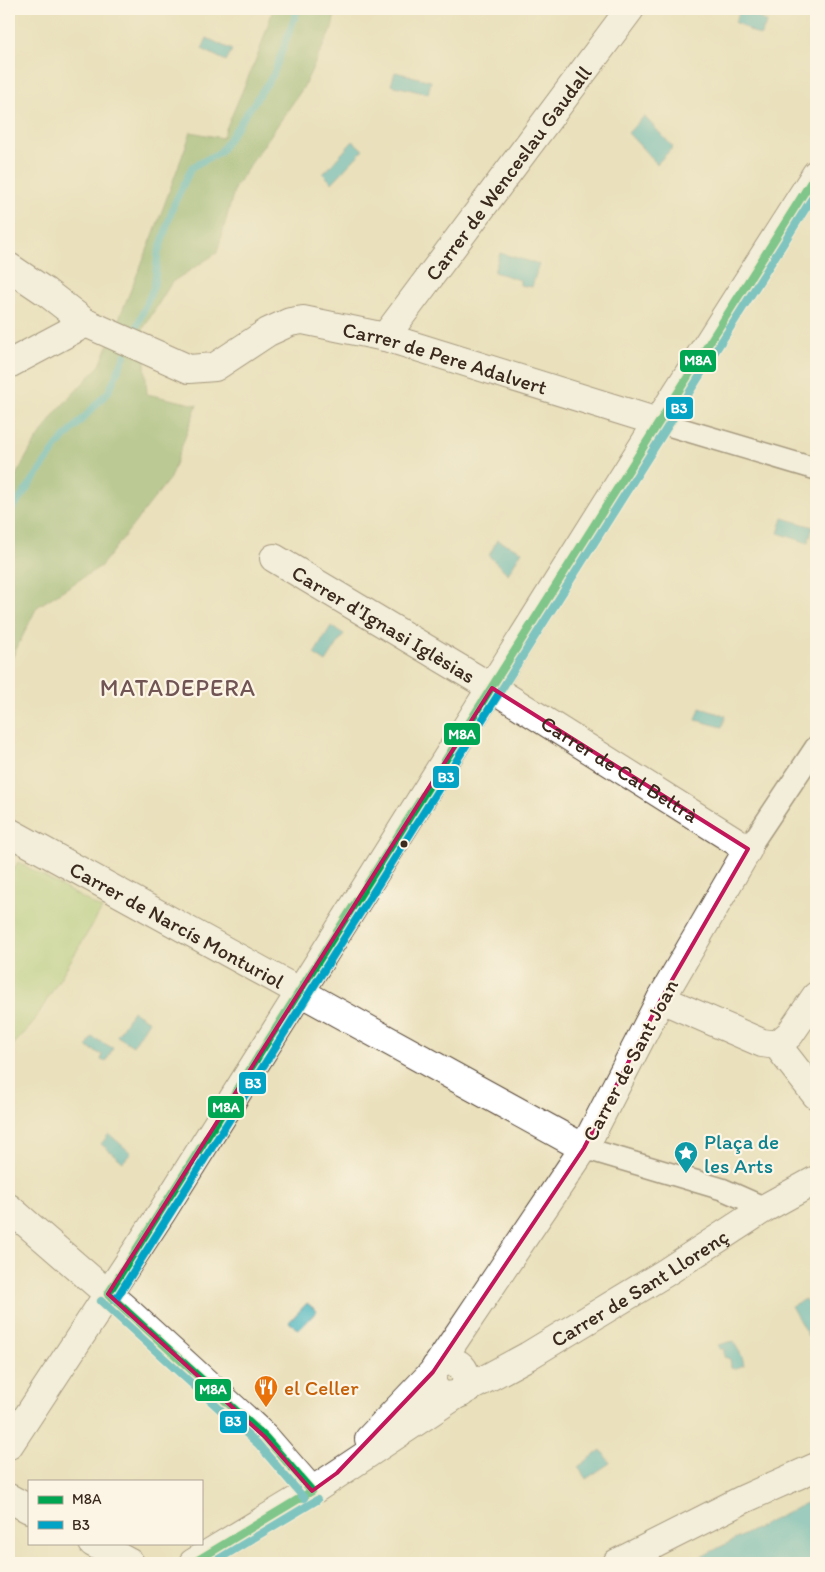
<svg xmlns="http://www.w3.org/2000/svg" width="825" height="1572" font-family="Itim,sans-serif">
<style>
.green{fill:#a5cb75;stroke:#707a4a}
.forest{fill:#84af66;stroke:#606c42}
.water{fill:#43b2be;stroke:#3f6e6e}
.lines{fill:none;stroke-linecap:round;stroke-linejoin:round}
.stream{stroke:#43b2be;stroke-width:7}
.pedestrian-casing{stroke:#554536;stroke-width:24}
.minor-casing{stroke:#554536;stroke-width:30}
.pedestrian{stroke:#fff;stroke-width:21}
.minor{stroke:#fff;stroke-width:28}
.bus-1-casing{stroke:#fcf5e5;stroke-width:11}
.bus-2-casing{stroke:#fcf5e5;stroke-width:11}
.bus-1{stroke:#00a651;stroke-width:8}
.bus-2{stroke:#03a3c5;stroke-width:8}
.marked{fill:none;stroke:#c2185b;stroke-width:4;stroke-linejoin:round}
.bus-dot{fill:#3b2a1e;stroke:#fcf5e5;stroke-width:2}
.labels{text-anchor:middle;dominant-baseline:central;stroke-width:4.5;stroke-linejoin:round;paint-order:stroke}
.street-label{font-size:21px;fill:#3b2a1e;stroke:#fcf5e5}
.culture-label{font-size:21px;fill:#0d838f;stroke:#fcf5e5;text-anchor:start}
.food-label{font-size:21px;fill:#c56008;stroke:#fcf5e5;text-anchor:start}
.quarter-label{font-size:24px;letter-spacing:1px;fill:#715554;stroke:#fcf5e5}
.line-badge{stroke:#fcf5e5;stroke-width:2}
.badge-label{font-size:14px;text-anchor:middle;font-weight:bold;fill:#fff}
</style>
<rect width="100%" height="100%" fill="#fcf5e5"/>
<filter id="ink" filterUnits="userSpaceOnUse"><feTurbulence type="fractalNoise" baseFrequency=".02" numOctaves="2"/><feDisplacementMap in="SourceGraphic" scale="10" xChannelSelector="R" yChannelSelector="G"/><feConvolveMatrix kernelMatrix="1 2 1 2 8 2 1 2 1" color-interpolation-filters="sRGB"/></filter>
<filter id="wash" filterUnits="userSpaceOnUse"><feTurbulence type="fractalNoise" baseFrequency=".0096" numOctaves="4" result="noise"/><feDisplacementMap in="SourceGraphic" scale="20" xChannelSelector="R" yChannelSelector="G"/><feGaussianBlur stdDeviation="1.12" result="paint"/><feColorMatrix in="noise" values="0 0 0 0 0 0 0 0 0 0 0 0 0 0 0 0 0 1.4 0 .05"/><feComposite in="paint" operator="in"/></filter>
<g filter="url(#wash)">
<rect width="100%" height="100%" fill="#eae0bc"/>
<!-- green -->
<polygon class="green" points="18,862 102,909 31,1026 9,1049 9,878"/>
<!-- forest -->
<polygon class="forest" points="273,9 336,9 332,28 303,88 235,187 217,253 172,282 143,329 147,394 197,405 170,478 101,566 37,607 9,664 9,488 30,450 55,413 100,365 152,238 191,132 222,138 259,52"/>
<!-- water -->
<g class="water">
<polygon points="741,9 767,22 760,36 735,22"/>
<polygon points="207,38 232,50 226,61 202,49"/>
<polygon points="395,72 431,81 428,94 391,85"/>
<polygon points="644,116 673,147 657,164 628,133"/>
<polygon points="353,141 363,150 332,183 323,174"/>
<polygon points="500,253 539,264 532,287 520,285 520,280 494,272"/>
<polygon points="783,518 813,527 808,543 778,533"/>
<polygon points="497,540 522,551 508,574 489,556"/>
<polygon points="331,626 344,634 326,662 314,654"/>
<polygon points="700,708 726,716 722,727 696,720"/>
<polygon points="133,1011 149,1021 133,1046 117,1036"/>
<polygon points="92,1037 113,1048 106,1062 101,1060 102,1055 87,1047"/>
<polygon points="109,1134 131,1153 123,1162 101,1144"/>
<polygon points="805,1299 816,1319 816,1332 808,1336 791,1306"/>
<polygon points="307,1303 317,1311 299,1330 289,1322"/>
<polygon points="733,1341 742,1356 744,1365 734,1369 731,1368 730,1359 724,1357 724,1349 719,1349 718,1345"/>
<polygon points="601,1450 610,1463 586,1479 578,1467"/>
<polygon points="816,1498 816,1563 689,1563"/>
</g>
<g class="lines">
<!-- stream -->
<g class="stream">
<polyline points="135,331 154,286 158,254 174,204 192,167 220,152 273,75 298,9"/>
<polyline points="9,514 57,446 109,391 125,355"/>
</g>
</g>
</g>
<g filter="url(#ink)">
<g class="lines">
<!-- pedestrian casing -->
<g class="pedestrian-casing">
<g id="pedestrian">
<polyline points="658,422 816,469"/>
<polyline points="748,849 816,747"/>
<polyline points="584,1148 722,1189 765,1208"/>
</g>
</g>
<!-- minor casing -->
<g class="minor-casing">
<g id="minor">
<path id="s1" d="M9,267l37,25 40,31 103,46 26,-2 53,-35 22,-10 13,-2 82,17 273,85"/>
<path id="s2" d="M385,337l245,-328"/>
<polyline points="9,364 86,323"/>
<path id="s3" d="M274,558l218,130 256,161 -87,150 -77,149 -151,224c-3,11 1,19 11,24l12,-1 72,-39 137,-83 100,-65 51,-28"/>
<path id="s4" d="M9,832l575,316"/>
<polyline points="661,999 762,1043 777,1045 816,1095"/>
<polyline points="777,1045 790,1034 816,996"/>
<polyline points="9,1208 123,1307 265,1437 312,1491"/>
<path d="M436,1367c19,-16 40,6 25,26"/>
<polyline points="369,1439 433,1372"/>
<polyline points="9,1445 162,1212 658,422 816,174"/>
<polyline points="9,1498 29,1509"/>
<polyline points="93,1543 130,1563"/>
<polyline points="193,1563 312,1491 456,1395"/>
<polyline points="617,1563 744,1499 816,1467"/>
</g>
</g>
<!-- pedestrian -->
<use href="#pedestrian" class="pedestrian"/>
<!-- minor -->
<use href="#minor" class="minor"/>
<!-- bus-1 casing -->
<g class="bus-1-casing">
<g id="bus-1">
<polyline points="108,1294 816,174"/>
<polyline points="108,1294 265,1437 312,1491"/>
<polyline points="193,1563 312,1491"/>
</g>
</g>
<!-- bus-2 casing -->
<g class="bus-2-casing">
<g id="bus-2">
<polyline points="116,1299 816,192"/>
<polyline points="101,1301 258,1444 304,1498"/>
<polyline points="212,1563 317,1500"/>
</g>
</g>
<!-- bus-1 -->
<use href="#bus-1" class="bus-1"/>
<!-- bus-2 -->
<use href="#bus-2" class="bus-2"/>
</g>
</g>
<!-- marked area -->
<path d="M0 0H825V1572H0ZM492,688l256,161 -87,150 -77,149 -151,224 -96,101 -25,18 -47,-54 -157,-143z" fill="#eae0bc" fill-opacity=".55" fill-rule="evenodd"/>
<path class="marked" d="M492,688l256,161 -87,150 -77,149 -151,224 -96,101 -25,18 -47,-54 -157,-143z"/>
<!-- icons -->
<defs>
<g id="sight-pin" transform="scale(1.25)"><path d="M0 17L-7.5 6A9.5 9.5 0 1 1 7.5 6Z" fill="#0f9aa8" stroke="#fcf5e5"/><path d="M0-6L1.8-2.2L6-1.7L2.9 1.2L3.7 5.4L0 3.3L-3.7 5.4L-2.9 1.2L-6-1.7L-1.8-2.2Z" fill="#fff"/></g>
<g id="restaurant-pin" transform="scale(1.25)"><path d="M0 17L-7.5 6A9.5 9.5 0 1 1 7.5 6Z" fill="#e8710a" stroke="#fcf5e5"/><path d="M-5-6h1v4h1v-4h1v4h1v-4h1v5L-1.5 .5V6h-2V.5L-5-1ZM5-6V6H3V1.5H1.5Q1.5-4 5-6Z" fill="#fff"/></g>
</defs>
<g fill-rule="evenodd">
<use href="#sight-pin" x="686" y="1153"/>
<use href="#restaurant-pin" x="266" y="1387"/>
</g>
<!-- markers -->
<circle class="bus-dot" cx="404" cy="844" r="4.5"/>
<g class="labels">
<!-- street labels -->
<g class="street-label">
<text stroke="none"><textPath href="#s2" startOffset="205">Carrer de Wenceslau Gaudall</textPath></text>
<text stroke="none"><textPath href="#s1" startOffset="482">Carrer de Pere Adalvert</textPath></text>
<text stroke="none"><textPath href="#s3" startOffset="128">Carrer d'Ignasi Iglèsias</textPath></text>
<text stroke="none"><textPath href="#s3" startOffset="405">Carrer de Cal Beltrà</textPath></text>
<text stroke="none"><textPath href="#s4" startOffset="192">Carrer de Narcís Monturiol</textPath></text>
<text transform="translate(630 1060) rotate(-62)">Carrer de Sant Joan</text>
<text stroke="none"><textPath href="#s3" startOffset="1421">Carrer de Sant Llorenç</textPath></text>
</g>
<!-- culture labels -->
<g class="culture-label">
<text x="704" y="1141">Plaça de<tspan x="704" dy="24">les Arts</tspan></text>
</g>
<!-- food labels -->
<g class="food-label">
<text x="284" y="1387">el Celler</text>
</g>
<!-- quarter labels -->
<g class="quarter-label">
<text x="178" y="687">MATADEPERA</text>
</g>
</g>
<g class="line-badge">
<rect x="679" y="349" width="38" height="24" rx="5" fill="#00a651"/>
<rect x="665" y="396" width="29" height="24" rx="5" fill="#03a3c5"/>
<rect x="443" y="722" width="38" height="24" rx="5" fill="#00a651"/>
<rect x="432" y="765" width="28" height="24" rx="5" fill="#03a3c5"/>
<rect x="238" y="1071" width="29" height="24" rx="5" fill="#03a3c5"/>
<rect x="207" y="1095" width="38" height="24" rx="5" fill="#00a651"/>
<rect x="194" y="1378" width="38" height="24" rx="5" fill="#00a651"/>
<rect x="219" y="1410" width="29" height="24" rx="5" fill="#03a3c5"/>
</g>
<g class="badge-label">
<text x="698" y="365">M8A</text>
<text x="679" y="413">B3</text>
<text x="462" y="739">M8A</text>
<text x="446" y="782">B3</text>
<text x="253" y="1088">B3</text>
<text x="226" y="1112">M8A</text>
<text x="213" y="1394">M8A</text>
<text x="233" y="1426">B3</text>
</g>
<!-- margin -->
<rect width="825" height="1572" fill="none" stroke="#fcf5e5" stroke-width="30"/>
<!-- legend -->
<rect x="28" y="1480" width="175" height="65" fill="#fcf5e5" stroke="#afa495"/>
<rect x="38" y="1496" width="25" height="8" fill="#00a651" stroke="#afa495"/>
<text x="72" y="1504" font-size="15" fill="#3b2a1e">M8A</text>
<rect x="38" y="1521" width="25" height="8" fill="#03a3c5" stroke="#afa495"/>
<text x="72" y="1530" font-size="15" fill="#3b2a1e">B3</text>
</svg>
